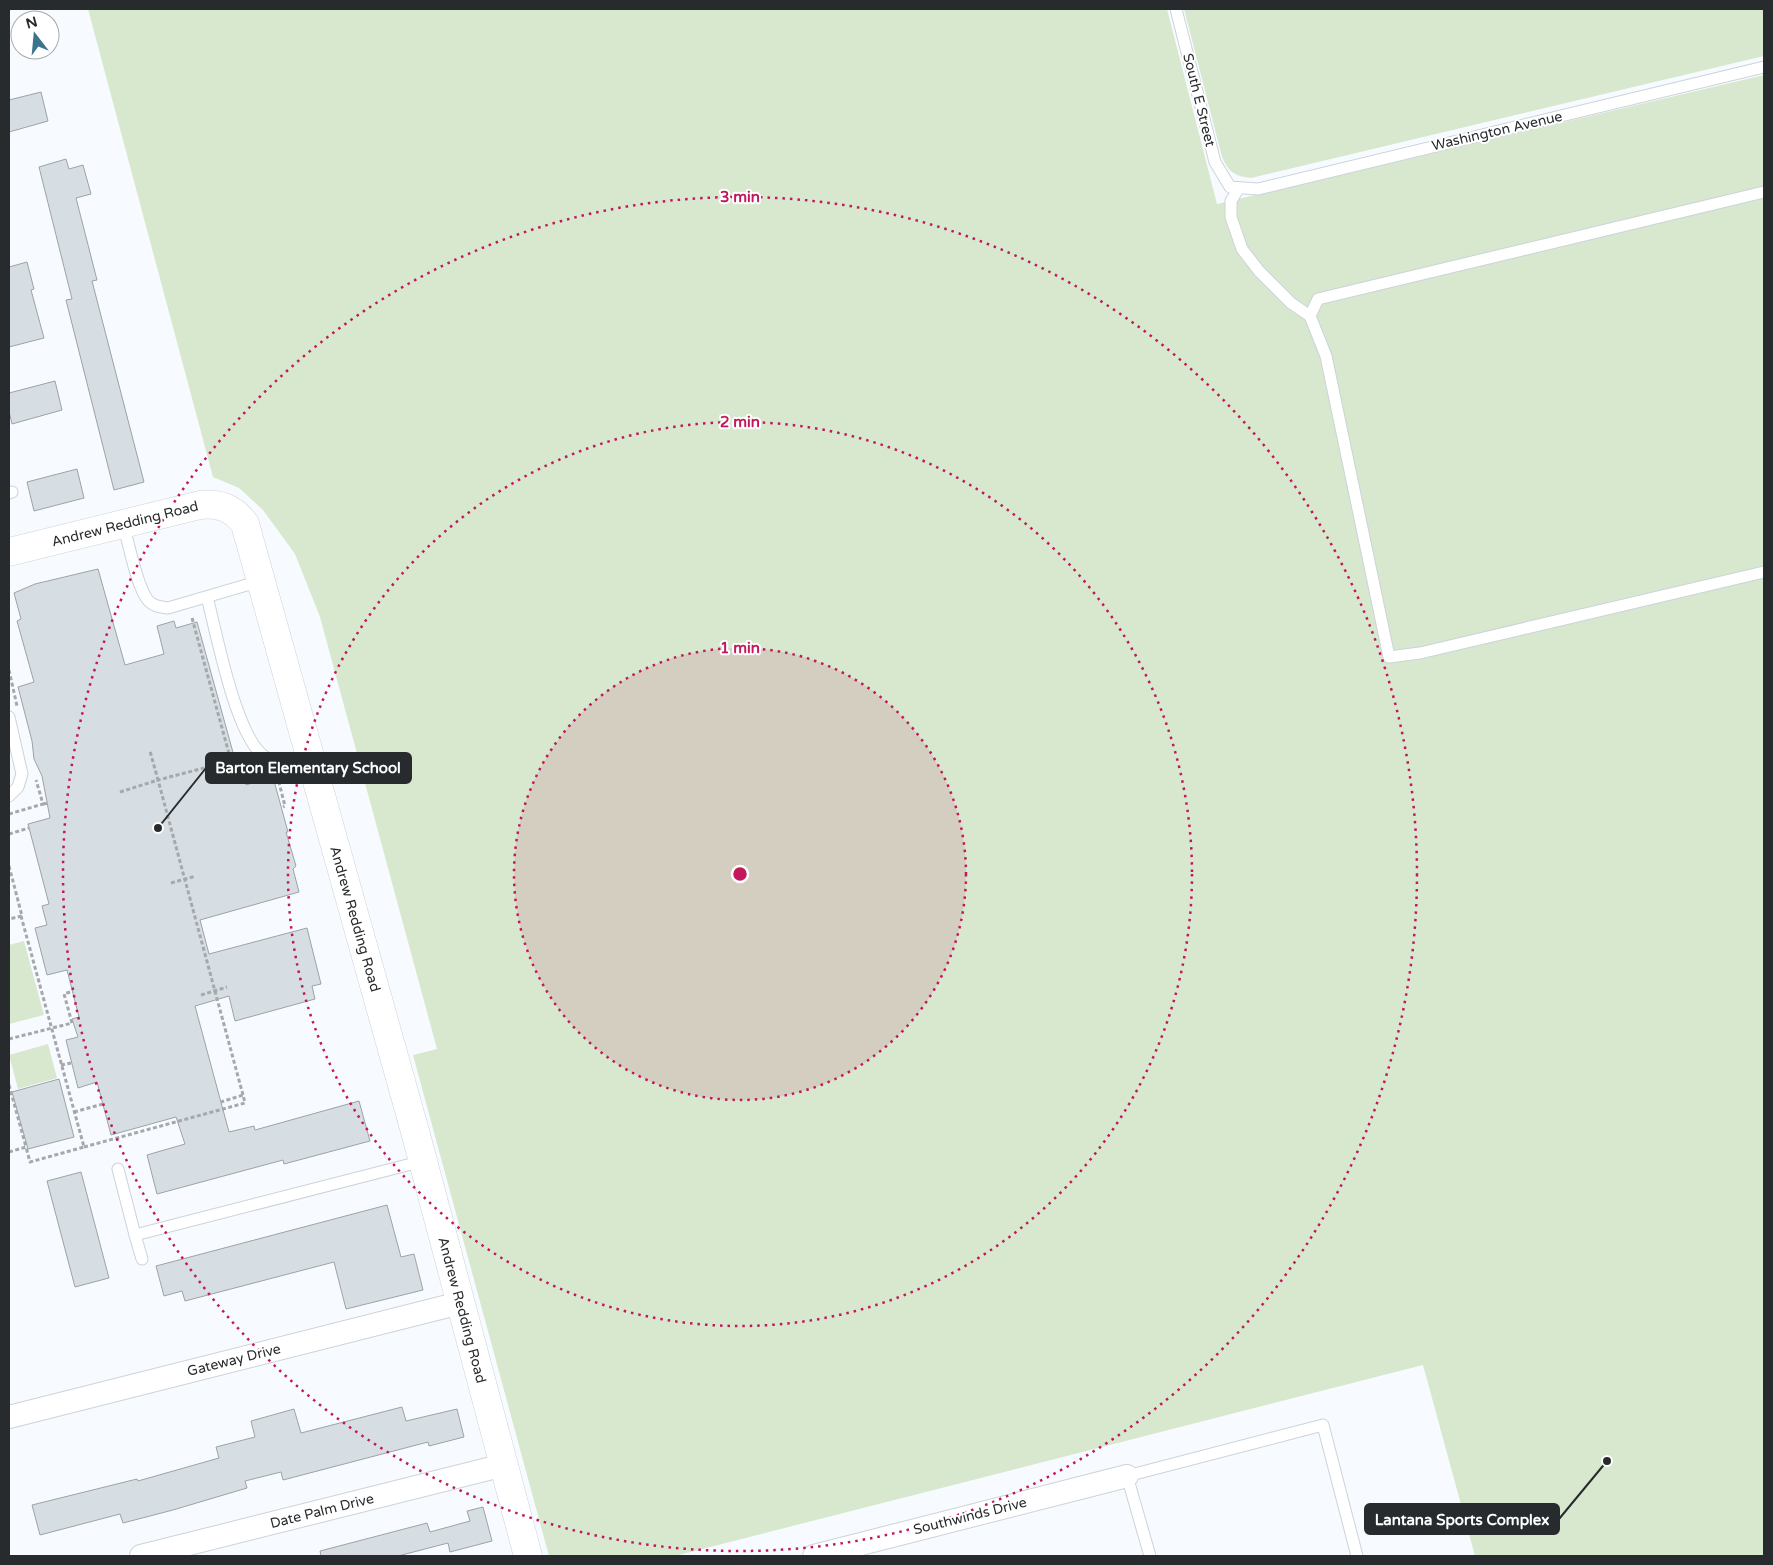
<svg xmlns="http://www.w3.org/2000/svg" width="1773" height="1565" font-family="'Varela Round',sans-serif">
<style>
.green{fill:#d7e8ce}
.building{fill:#d6dde3;stroke:#9ca3a8}
.lines{fill:none;stroke-linecap:round;stroke-linejoin:round}
.service-casing{stroke:#ccd3d9;stroke-width:13}
.minor-casing{stroke:#ccd3d9;stroke-width:24}
.tertiary-casing{stroke:#ccd3d9;stroke-width:29}
.path{stroke:#a5a9ac;stroke-width:3;stroke-dasharray:4 2.5;stroke-linecap:butt}
.service{stroke:#fff;stroke-width:11}
.minor{stroke:#fff;stroke-width:22}
.tertiary{stroke:#fff;stroke-width:28}
.ring{fill:none;stroke:#c2185b;stroke-width:2.5;stroke-dasharray:2.5 5}
.labels{text-anchor:middle;dominant-baseline:central;stroke-width:4;stroke-linejoin:round;paint-order:stroke}
.street-label{font-size:14px;fill:#282b2d;stroke:#fff}
.centre{fill:#c2185b;stroke:#fff;stroke-width:2.5}
.ring-label{font-size:15px;text-anchor:middle;font-weight:bold;fill:#c2185b;stroke:#fff;stroke-width:4;stroke-linejoin:round;paint-order:stroke}
.leader{fill:none;stroke:#282b2d;stroke-width:2}
.callout-dot{fill:#282b2d;stroke:#fff;stroke-width:2}
.callout{fill:#282b2d;stroke:#282b2d;stroke-width:2}
.callout-label{font-size:15px;text-anchor:middle;font-weight:bold;fill:#fff}
</style>
<rect width="100%" height="100%" fill="#f7fbff"/>
<!-- green -->
<g class="green">
<polygon points="88,9 1167,9 1217,204 1764,75 1764,1556 1475,1556 1423,1365 675,1556 549,1556 413,1055 437,1049 320,617 295,554 263,510 239,488 213,477"/>
<path d="M1184,9h580v47l-513,122c-16,-2 -22,-5 -29,-21z"/>
<polygon points="24,941 44,1015 9,1024 9,945"/>
<polygon points="48,1044 57,1078 18,1089 9,1055"/>
</g>
<!-- building -->
<g class="building">
<polygon points="41,92 48,121 9,132 9,100"/>
<polygon points="66,159 69,169 83,165 91,194 76,198 97,280 92,281 144,482 114,490 66,300 72,299 39,167"/>
<polygon points="27,262 34,289 31,290 44,338 9,347 9,267"/>
<polygon points="55,381 62,410 12,424 9,411 9,393"/>
<polygon points="77,469 84,498 34,511 27,482"/>
<polygon points="98,569 125,665 164,654 157,626 174,621 176,628 197,622 234,756 237,755 246,785 273,777 288,832 286,832 296,866 293,869 299,892 200,920 209,954 307,928 321,984 312,986 315,999 235,1021 229,996 195,1006 229,1132 254,1126 255,1130 359,1101 370,1141 284,1164 283,1160 157,1194 147,1155 185,1144 176,1117 111,1135 97,1082 78,1088 66,1040 78,1037 72,1019 79,1017 67,970 47,975 35,928 47,925 42,906 49,904 28,824 50,818 42,776 34,759 32,741 18,687 34,682 17,621 21,619 14,593 35,584"/>
<polygon points="59,1079 74,1137 28,1149 12,1092"/>
<polygon points="81,1172 109,1278 75,1287 47,1181"/>
<polygon points="387,1205 401,1257 414,1254 423,1290 346,1309 334,1262 185,1301 182,1291 164,1296 156,1266"/>
<polygon points="402,1407 406,1421 457,1409 464,1437 429,1446 428,1442 283,1480 281,1472 245,1481 247,1488 173,1510 123,1523 120,1514 40,1535 32,1505 137,1479 138,1481 219,1458 216,1447 255,1437 251,1421 294,1409 301,1433"/>
<polygon points="483,1507 492,1541 450,1552 448,1543 398,1556 321,1556 320,1551 427,1523 430,1532 470,1521 467,1511"/>
</g>
<g class="lines">
<!-- service casing -->
<g class="service-casing">
<g id="service">
<polyline points="1176,9 1215,162 1230,187 1258,189 1764,67"/>
<polyline points="1238,189 1231,201 1231,217 1242,249 1259,271 1291,303 1310,316 1326,356 1389,657 1420,653 1764,572"/>
<polyline points="1310,316 1318,299 1764,192"/>
<polyline points="9,493 12,492"/>
<path d="M123,524c6,19 13,60 24,75 5,7 13,8 21,9l92,-27"/>
<path d="M207,597c9,33 30,150 62,162 13,5 28,3 42,1"/>
<polyline points="9,717 22,774 18,787 9,796"/>
<polyline points="118,1169 135,1235 423,1161"/>
<polyline points="135,1235 142,1259"/>
<polyline points="1150,1556 1127,1476 1323,1425 1357,1556"/>
</g>
</g>
<!-- minor casing -->
<g class="minor-casing">
<g id="minor">
<polyline points="9,1417 460,1303"/>
<polyline points="141,1556 504,1465"/>
<polyline points="814,1556 1127,1476"/>
</g>
</g>
<!-- tertiary casing -->
<g class="tertiary-casing">
<path id="tertiary" d="M9,552l191,-47c20,-2 33,3 45,19l171,611 112,421"/>
</g>
<!-- path -->
<g class="path">
<polyline points="192,618 231,761 158,780 243,1095"/>
<polyline points="9,670 17,706"/>
<polyline points="277,775 285,806 283,807"/>
<polyline points="120,792 158,780 150,751"/>
<polyline points="43,804 48,803"/>
<polyline points="9,814 43,804 36,780"/>
<polyline points="9,834 29,828"/>
<polyline points="9,866 22,916 9,919"/>
<polyline points="171,883 196,876"/>
<polyline points="201,995 227,987"/>
<polyline points="9,1039 72,1023 64,994 73,991"/>
<polyline points="61,1065 71,1063"/>
<polyline points="9,1085 26,1147"/>
<polyline points="74,1112 103,1104"/>
<polyline points="84,1147 245,1103 243,1095 221,1102"/>
<polyline points="9,1152 26,1147 30,1162 84,1147 21,916"/>
</g>
<!-- service -->
<use href="#service" class="service"/>
<!-- minor -->
<use href="#minor" class="minor"/>
<!-- tertiary -->
<use href="#tertiary" class="tertiary"/>
</g>
<!-- distance rings -->
<circle cx="740" cy="874" r="226" fill="#c2185b" fill-opacity=".12"/>
<g class="ring">
<circle cx="740" cy="874" r="226"/>
<circle cx="740" cy="874" r="452"/>
<circle cx="740" cy="874" r="677"/>
</g>
<g class="labels">
<!-- street labels -->
<g class="street-label">
<text transform="translate(1199 100) rotate(76)">South E Street</text>
<text transform="translate(1497 131) rotate(-13)">Washington Avenue</text>
<text transform="translate(125 524) rotate(-14)">Andrew Redding Road</text>
<text transform="translate(355 919) rotate(74)">Andrew Redding Road</text>
<text transform="translate(462 1310) rotate(75)">Andrew Redding Road</text>
<text transform="translate(234 1360) rotate(-14)">Gateway Drive</text>
<text transform="translate(322 1511) rotate(-14)">Date Palm Drive</text>
<text transform="translate(970 1516) rotate(-14)">Southwinds Drive</text>
</g>
</g>
<circle cx="740" cy="874" r="8" class="centre"/>
<g class="ring-label">
<text x="740" y="202">3 min</text>
<text x="740" y="427">2 min</text>
<text x="740" y="653">1 min</text>
</g>
<!-- callouts -->
<path class="leader" d="M158 828L206 768M1607 1461L1559 1519"/>
<g class="callout-dot">
<circle cx="158" cy="828" r="5"/>
<circle cx="1607" cy="1461" r="5"/>
</g>
<g class="callout">
<rect x="206" y="753" width="205" height="30" rx="5"/>
<rect x="1365" y="1504" width="194" height="30" rx="5"/>
</g>
<g class="callout-label">
<text x="308" y="773">Barton Elementary School</text>
<text x="1462" y="1525">Lantana Sports Complex</text>
</g>
<!-- border -->
<rect width="1773" height="1565" fill="none" stroke="#282b2d" stroke-width="20"/>
<!-- north arrow -->
<g transform="translate(35 35) rotate(344)"><circle r="24" fill="#ffffff" stroke="#a9aaab"/>
<path d="M0-4L9 19L0 12L-9 19Z" fill="#3b748d"/>
<text y="-8" font-size="14" font-weight="bold" text-anchor="middle" fill="#282b2d">N</text>
</g>
</svg>
